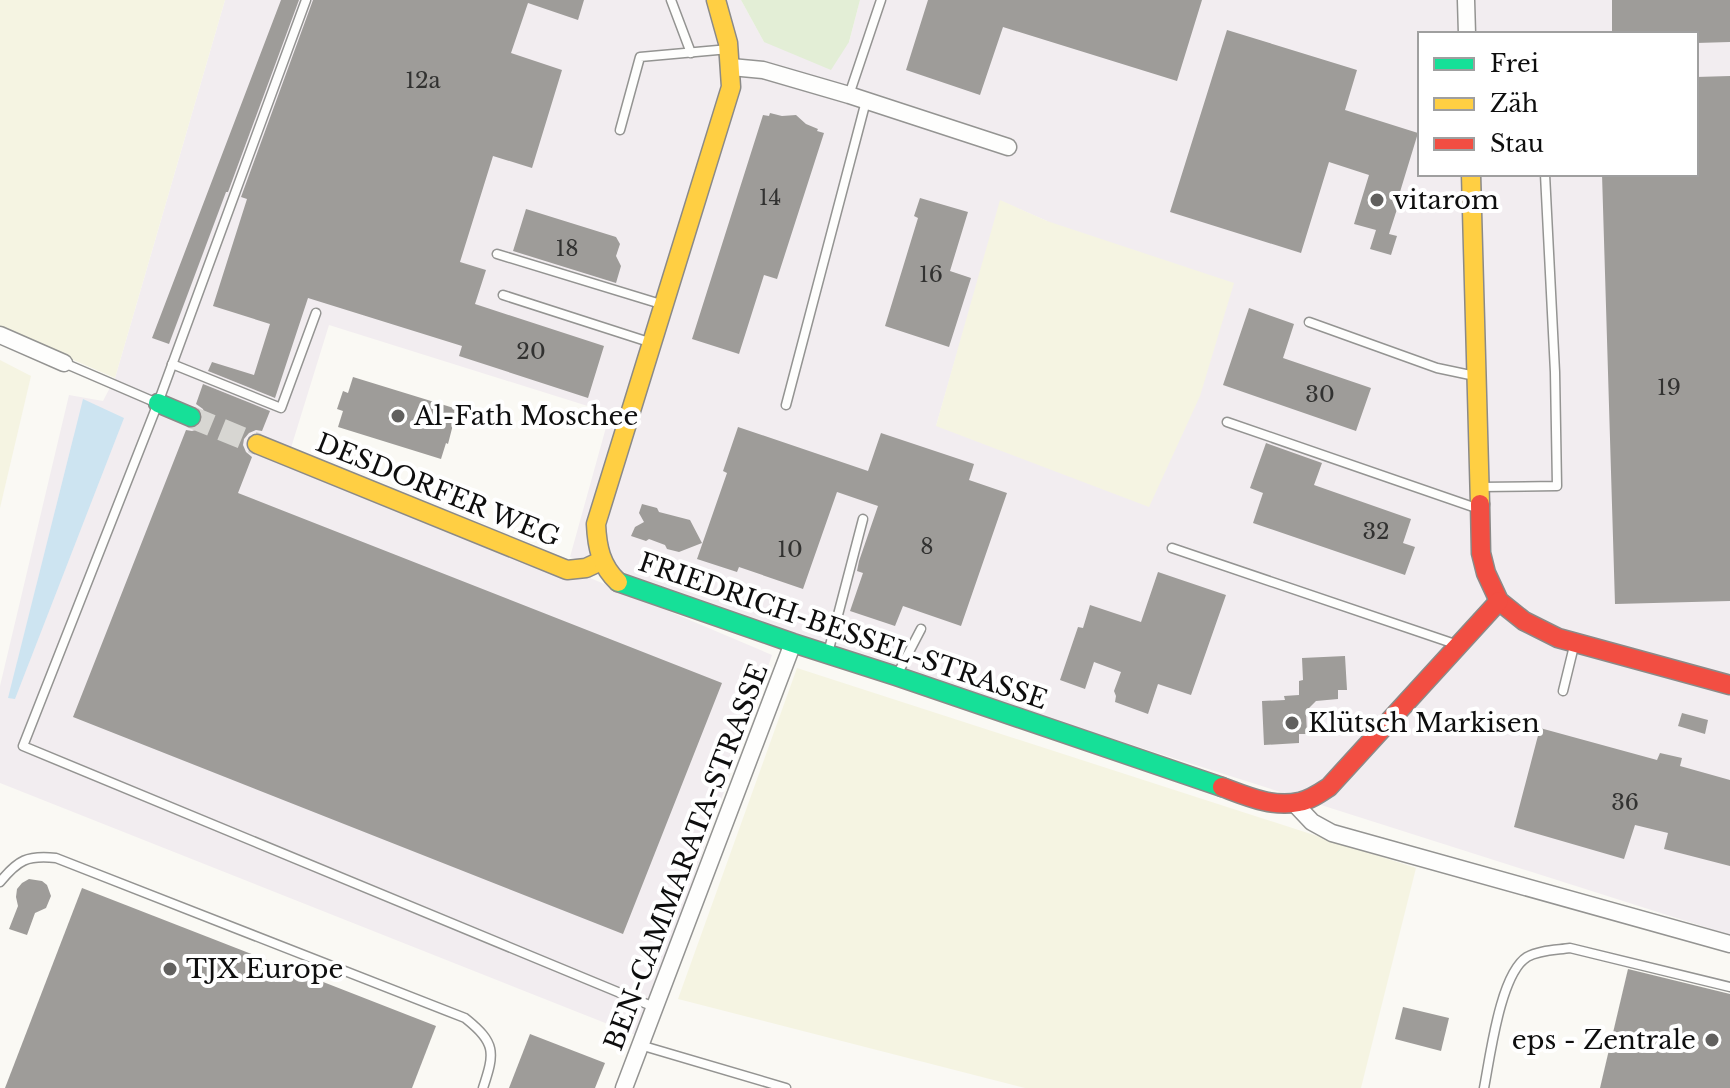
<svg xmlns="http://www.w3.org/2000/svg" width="1730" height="1088" font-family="'Libre Baskerville',serif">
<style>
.industrial{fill:#f2edf0;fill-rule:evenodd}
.farmland{fill:#f5f4e2}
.green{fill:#e3eed6}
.water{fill:#cde4f1}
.building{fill:#9e9c99}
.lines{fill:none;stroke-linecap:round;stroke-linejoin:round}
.secondary-tunnel{stroke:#d7d6d2;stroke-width:22;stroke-dasharray:22 11;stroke-linecap:butt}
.lane-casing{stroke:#949492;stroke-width:11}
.street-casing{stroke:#949492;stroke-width:19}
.fast-casing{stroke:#8b8a88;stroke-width:21}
.slow-casing{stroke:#8b8a88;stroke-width:21}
.jam-casing{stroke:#8b8a88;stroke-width:21}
.lane{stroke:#fefefd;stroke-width:8}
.street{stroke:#fefefd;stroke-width:16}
.fast{stroke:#16e098;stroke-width:18}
.slow{stroke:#ffcf43;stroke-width:18}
.jam{stroke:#f24e42;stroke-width:18}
.poi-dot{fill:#61605e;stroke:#fff;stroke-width:3}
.labels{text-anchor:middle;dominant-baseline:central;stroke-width:8;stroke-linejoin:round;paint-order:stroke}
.number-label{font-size:22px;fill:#323231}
.poi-label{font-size:26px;fill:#0e0e0e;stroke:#fff;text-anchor:start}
.street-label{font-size:26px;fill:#0e0e0e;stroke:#fff}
</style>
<rect width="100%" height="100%" fill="#faf9f4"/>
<!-- industrial -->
<path class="industrial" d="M225,0h516l23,42h85l11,-42h870v935l-629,-200 -319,-105 -212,-73 40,-144 -281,-88 -39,126 482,204 -134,381 -638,-253v-97l69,-291 34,6 12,-23zM1420,34h276v140h-276zM1001,201l46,20 -111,205z"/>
<!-- farmland -->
<g class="farmland">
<polygon points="0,0 225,0 115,378 0,328"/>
<polygon points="1000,200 1047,221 1234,283 1200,396 1149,507 936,426"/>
<polygon points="0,360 31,376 0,508"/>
<polygon points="797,668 1416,868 1361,1088 1025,1088 678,999"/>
</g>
<!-- green -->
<polygon class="green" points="741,0 860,0 849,42 831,70 764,42"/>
<!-- water -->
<polygon class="water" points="83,399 124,418 15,699 8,698"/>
<!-- building -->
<g class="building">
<polygon points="281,0 299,0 228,192 226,192 169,344 152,338"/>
<polygon points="313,0 584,0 578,20 528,3 511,53 562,70 532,168 493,156 460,262 486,270 475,304 604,346 588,398 459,356 462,346 308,298 275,398 208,371 212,362 254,375 270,324 213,306 247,199 241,197"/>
<polygon points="928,0 1202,0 1177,81 1003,27 980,95 906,70"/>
<polygon points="1612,0 1730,0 1730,42 1696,43 1696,34 1612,34"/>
<polygon points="1227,30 1357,70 1345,110 1418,133 1396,205 1398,206 1389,234 1397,236 1391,255 1370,249 1376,230 1354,224 1369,175 1329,162 1301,253 1170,212"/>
<polygon points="1730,76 1730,601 1615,604 1602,174 1696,174 1696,77"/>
<polygon points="770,113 782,116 796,115 806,124 818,129 817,131 824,133 777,279 764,275 739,354 692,339 763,115 769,116"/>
<polygon points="920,198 968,212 950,271 971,278 949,347 885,326 918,218 914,216"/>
<polygon points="526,209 616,237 620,244 616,256 621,266 616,283 513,251"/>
<polygon points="1249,308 1294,324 1283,358 1371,388 1356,431 1223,385"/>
<polygon points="353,377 457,409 448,444 446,443 441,459 338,427 343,411 337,409 343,391 348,393"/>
<polygon points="203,384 270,411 262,431 256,430 249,433 244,439 243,445 246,452 252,457 238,493 722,683 623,934 73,717 186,430 192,431 199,429 204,422 205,415 203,409 196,404"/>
<polygon points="738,427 868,471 881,433 974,464 969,480 1007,493 961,626 903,606 895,626 850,611 863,573 857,571 859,561 878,506 837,492 803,589 739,567 737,572 697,559 727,473 723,471"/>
<polygon points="1266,443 1322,463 1314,485 1411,519 1403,543 1415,547 1405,575 1253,523 1263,493 1250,488"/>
<polygon points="642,504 657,508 659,512 690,520 702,543 679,552 667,549 665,545 649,539 646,541 631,536 635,527 644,522 639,513"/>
<polygon points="1158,572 1226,595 1191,695 1158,684 1148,714 1115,702 1116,696 1114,691 1121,672 1094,662 1085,689 1060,680 1078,627 1083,628 1090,605 1141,622"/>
<polygon points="1345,656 1347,690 1338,690 1338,699 1316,701 1306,711 1307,734 1299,734 1299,743 1264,745 1262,701 1285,700 1284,696 1299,695 1299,681 1303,680 1302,658"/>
<polygon points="1682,713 1708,720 1705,734 1678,726"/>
<polygon points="1540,728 1657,760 1660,753 1682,758 1680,766 1730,780 1730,866 1664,849 1668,833 1635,825 1624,859 1514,827"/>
<polygon points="29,879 42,881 47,885 51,896 46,908 35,913 27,935 9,929 18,906 16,897 17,889 22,883"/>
<polygon points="82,888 436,1026 412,1088 5,1088"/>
<polygon points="1628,969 1730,994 1730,1088 1600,1088"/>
<polygon points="1403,1007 1449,1018 1441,1051 1395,1039"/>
<polygon points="530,1034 605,1063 595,1088 509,1088"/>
</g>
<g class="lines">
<!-- secondary-tunnel -->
<polyline class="secondary-tunnel" points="191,417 257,444"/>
<!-- lane casing -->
<g class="lane-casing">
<g id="lane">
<polyline points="306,0 158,403 23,746 654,1007"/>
<polyline points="671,0 691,53"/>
<polyline points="849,95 881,0"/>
<polyline points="620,130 640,57 729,49"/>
<polyline points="497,254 664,305"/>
<polyline points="503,295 652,343"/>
<polyline points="1309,322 1437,368 1475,376"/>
<polyline points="64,363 157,403"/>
<polyline points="172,364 281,408 316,313"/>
<polyline points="786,405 866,101"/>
<polyline points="1227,422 1479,509"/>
<polyline points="1480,487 1557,486 1555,372 1545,174"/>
<polyline points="1172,548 1455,644"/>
<polyline points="828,653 863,519"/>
<polyline points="897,675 921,629"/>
<polyline points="1563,691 1574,646"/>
<path d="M0,882c18,-22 27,-27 56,-24l409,160c31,25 30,34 18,70"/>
<polyline points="640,1045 786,1088"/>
<path d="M1484,1088c6,-30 16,-114 43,-131 12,-7 30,-7 43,-9l160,39"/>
</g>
</g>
<!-- street casing -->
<g class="street-casing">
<g id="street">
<polyline points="1466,0 1467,34"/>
<polyline points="731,67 763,70 849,95 1008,147"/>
<polyline points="0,335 64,363"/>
<polyline points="1295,804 1312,822 1332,833 1730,944"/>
<polyline points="624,1088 793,643"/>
</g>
</g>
<!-- fast casing -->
<g class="fast-casing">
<g id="fast">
<polyline points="158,403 191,417"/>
<polyline points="618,582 793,643 896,676 1222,787"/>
</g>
</g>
<!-- slow casing -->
<g class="slow-casing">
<g id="slow">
<polyline points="1471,174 1480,504"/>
<polyline points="257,444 567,570 586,568 601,561"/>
<path d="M618,582c-17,-16 -21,-35 -22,-58l135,-437 -3,-44 -12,-43"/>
</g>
</g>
<!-- jam casing -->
<g class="jam-casing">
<g id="jam">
<polyline points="1480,504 1481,553 1486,573 1499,601 1524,621 1558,638 1730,685"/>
<path d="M1222,787c24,9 51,21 77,15 11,-2 21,-9 30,-15l170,-186"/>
</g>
</g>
<!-- lane -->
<use href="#lane" class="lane"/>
<!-- street -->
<use href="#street" class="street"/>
<!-- fast -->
<use href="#fast" class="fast"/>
<!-- slow -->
<use href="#slow" class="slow"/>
<!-- jam -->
<use href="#jam" class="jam"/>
</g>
<!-- markers -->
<g class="poi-dot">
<circle cx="1377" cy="200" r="8"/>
<circle cx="398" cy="416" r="8"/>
<circle cx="1292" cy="723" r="8"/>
<circle cx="170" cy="969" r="8"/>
<circle cx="1712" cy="1040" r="8"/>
</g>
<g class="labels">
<!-- number labels -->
<g class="number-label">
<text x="423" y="80">12a</text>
<text x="770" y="197">14</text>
<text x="567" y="248">18</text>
<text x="931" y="274">16</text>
<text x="531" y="351">20</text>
<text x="1669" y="387">19</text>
<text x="1320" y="394">30</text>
<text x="1376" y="531">32</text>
<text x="927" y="546">8</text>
<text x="790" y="549">10</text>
<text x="1625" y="802">36</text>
</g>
<!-- poi labels -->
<g class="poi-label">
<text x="1393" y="200">vitarom</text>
<text x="414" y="416">Al-Fath Moschee</text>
<text x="1308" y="723">Klütsch Markisen</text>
<text x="186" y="969">TJX Europe</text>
<text x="1696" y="1040" text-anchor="end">eps - Zentrale</text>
</g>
<!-- street labels -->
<g class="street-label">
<text transform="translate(438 490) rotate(22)">DESDORFER WEG</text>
<text transform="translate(843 631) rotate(19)">FRIEDRICH-BESSEL-STRASSE</text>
<text transform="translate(686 857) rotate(-69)">BEN-CAMMARATA-STRASSE</text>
</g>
</g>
<!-- legend -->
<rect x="1418" y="32" width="280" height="144" fill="#ffffff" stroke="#9f9f9f" stroke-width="2"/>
<rect x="1434" y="58" width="40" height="12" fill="#16e098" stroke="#9f9f9f" stroke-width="2"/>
<text x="1490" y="72" font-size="24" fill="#0e0e0e">Frei</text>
<rect x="1434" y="98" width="40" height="12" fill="#ffcf43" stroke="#9f9f9f" stroke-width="2"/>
<text x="1490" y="112" font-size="24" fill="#0e0e0e">Zäh</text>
<rect x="1434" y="138" width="40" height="12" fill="#f24e42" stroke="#9f9f9f" stroke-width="2"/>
<text x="1490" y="152" font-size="24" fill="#0e0e0e">Stau</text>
</svg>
